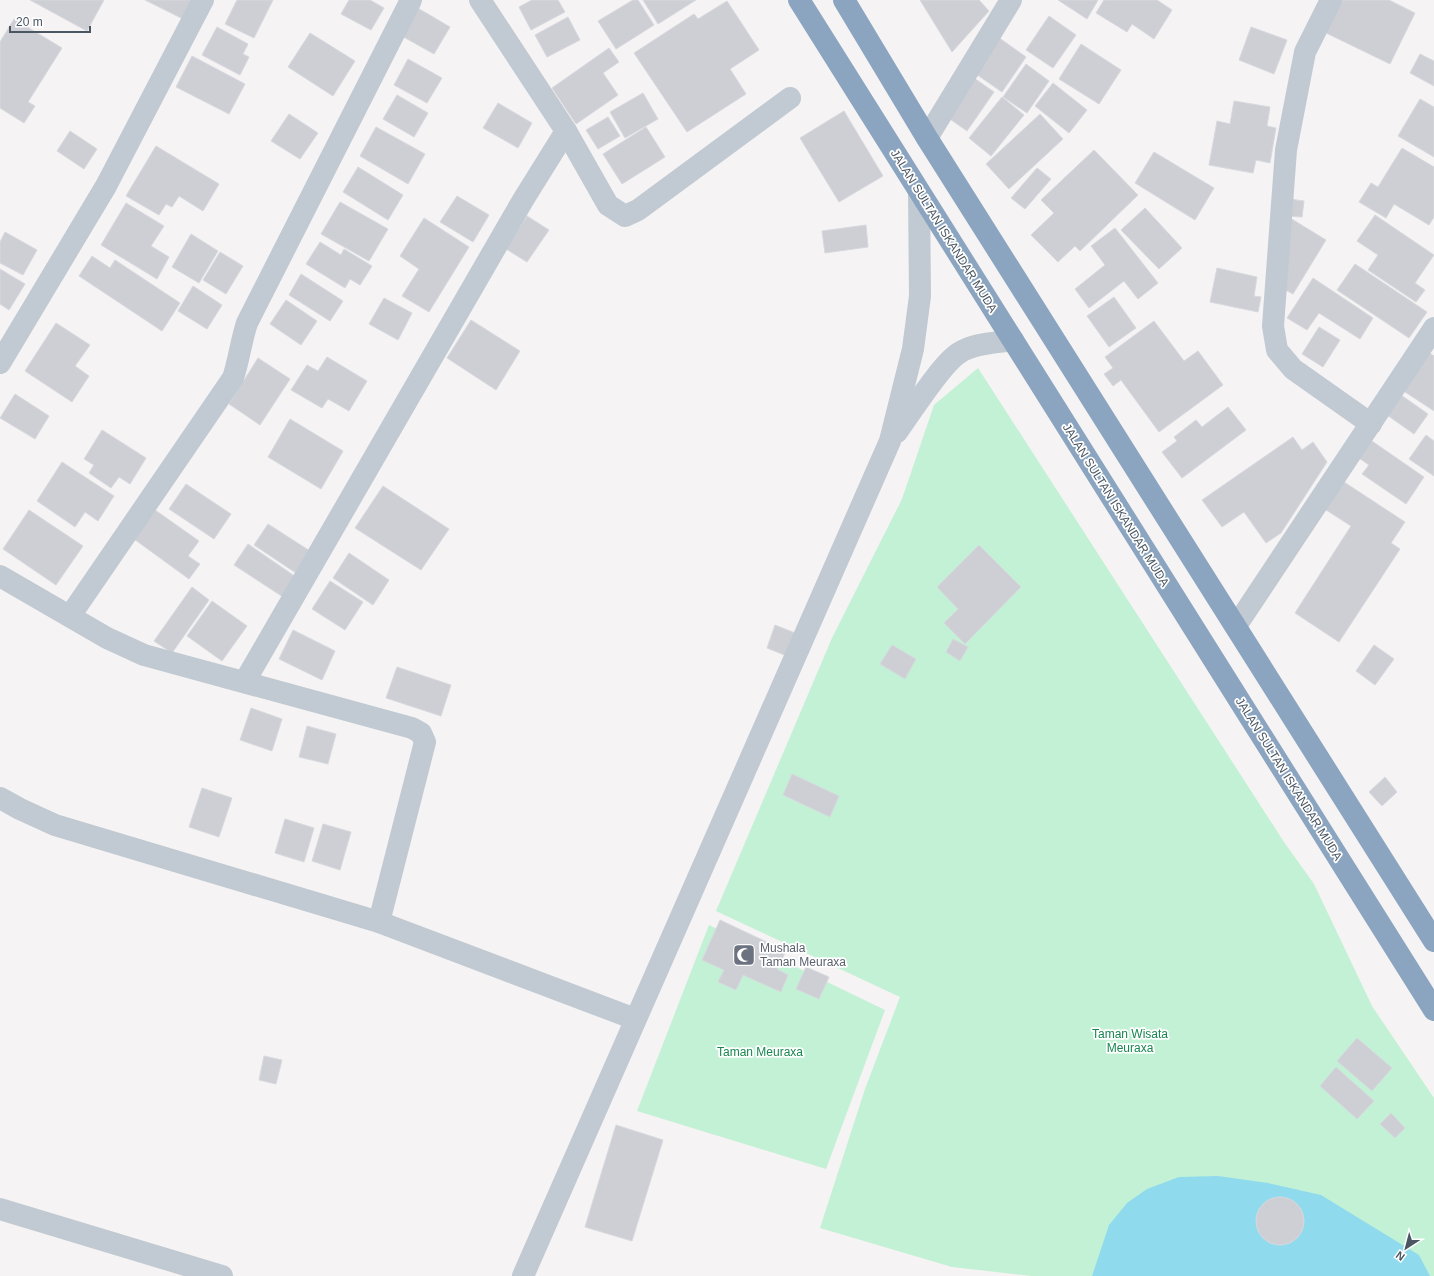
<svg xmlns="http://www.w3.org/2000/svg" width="1434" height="1276" font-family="Arial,sans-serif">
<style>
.green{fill:#c3f1d5}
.water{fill:#90daee}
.building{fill:#cdcfd5;stroke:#d7d9de}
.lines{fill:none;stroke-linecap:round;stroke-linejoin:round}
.minor{stroke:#c1cad2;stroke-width:22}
.highway{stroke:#8ba5c1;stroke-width:22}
.labels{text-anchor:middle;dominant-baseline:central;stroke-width:3.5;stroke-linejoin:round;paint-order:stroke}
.street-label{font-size:12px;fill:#4a5661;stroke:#fff}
.worship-label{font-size:12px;fill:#5b616d;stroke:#fff;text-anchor:start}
.park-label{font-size:12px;fill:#17864f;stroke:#fff}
</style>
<rect width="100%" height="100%" fill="#f5f3f3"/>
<!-- green -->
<g class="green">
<polygon points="978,368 1284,842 1314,884 1372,1006 1434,1098 1434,1276 1032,1276 952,1267 820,1228 865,1089 900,997 716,911 832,638 902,499 934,405"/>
<polygon points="709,925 885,1010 826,1169 637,1111"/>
</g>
<!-- water -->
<polygon class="water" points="1218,1176 1268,1183 1321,1195 1419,1255 1430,1276 1092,1276 1109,1225 1127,1203 1147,1189 1179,1177"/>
<!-- building -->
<g class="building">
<polygon points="30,0 104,0 87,31"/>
<polygon points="145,0 193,0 183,19"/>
<polygon points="237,0 273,0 254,38 225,24"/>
<polygon points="349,0 370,0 384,8 371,30 341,14"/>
<polygon points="532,0 558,0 565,12 531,30 519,7"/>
<polygon points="633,0 638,0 654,25 616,49 598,21"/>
<polygon points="643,0 696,0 658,24"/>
<polygon points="920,0 979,0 989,11 952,52"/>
<polygon points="1058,0 1098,0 1087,19"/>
<polygon points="1104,0 1157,0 1172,10 1154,39 1132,24 1127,32 1096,13"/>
<polygon points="1338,0 1389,0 1415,13 1390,64 1322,31"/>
<polygon points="727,1 759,50 730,69 746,94 687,132 634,53 694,14 698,19"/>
<polygon points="416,7 450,27 434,54 400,35"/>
<polygon points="1049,16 1076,35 1053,68 1026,50"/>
<polygon points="568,17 580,40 547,57 535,35"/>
<polygon points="14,19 62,48 28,102 35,106 24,123 0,108 0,42"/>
<polygon points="217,27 248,44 243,54 249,57 240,75 202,55"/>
<polygon points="1251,27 1287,40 1274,74 1239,60"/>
<polygon points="310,33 355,61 333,96 288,67"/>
<polygon points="998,37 1026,57 1002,92 973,72"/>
<polygon points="1081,44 1121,70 1099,104 1059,79"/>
<polygon points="609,48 619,62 603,73 618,95 576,124 552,88"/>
<polygon points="1420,54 1434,61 1434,86 1410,73"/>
<polygon points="192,56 245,84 229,114 176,87"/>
<polygon points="408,59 442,78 427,103 394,85"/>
<polygon points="1026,64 1049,81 1027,113 1003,97"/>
<polygon points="974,78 994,92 967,131 947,117"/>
<polygon points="1053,83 1087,110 1069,133 1035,106"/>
<polygon points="643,93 658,119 625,138 610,112"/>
<polygon points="397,95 428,113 414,137 383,119"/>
<polygon points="1002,97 1024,115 991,156 969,138"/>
<polygon points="1420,99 1434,107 1434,157 1398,136"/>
<polygon points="1234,101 1270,107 1267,126 1276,128 1270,163 1256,160 1253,173 1209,165 1217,121 1230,124"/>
<polygon points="498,103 532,123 518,148 483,128"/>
<polygon points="844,111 883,176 839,202 800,138"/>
<polygon points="289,114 318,133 300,159 271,141"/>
<polygon points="1040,114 1063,139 1009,189 986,164"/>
<polygon points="608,117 620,136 598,149 586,130"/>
<polygon points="376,127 425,154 408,184 360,156"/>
<polygon points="646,127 665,157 622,184 603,154"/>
<polygon points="70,131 97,149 84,169 57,151"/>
<polygon points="156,146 219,184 203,211 179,196 172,207 166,204 159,215 126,196"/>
<polygon points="1402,148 1434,167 1434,217 1429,225 1394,204 1386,218 1359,202 1371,183 1378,187"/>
<polygon points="1094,150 1138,195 1080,251 1075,246 1058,262 1031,235 1054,213 1041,200"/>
<polygon points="1154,152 1214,188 1195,220 1135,183"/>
<polygon points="358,167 403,195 388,220 343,192"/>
<polygon points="1037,168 1051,179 1025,209 1011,198"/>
<polygon points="457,196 489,215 473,242 440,222"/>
<polygon points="1289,199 1304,201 1302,217 1288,216"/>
<polygon points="340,202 388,229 369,261 321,234"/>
<polygon points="126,203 164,226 151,246 169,257 157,279 101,245"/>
<polygon points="1145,208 1182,248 1159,269 1121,230"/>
<polygon points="1375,215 1434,255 1415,283 1425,290 1416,302 1368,270 1378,255 1357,241"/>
<polygon points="527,216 549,230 527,262 506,249"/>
<polygon points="424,218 469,247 429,312 402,296 419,269 400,256"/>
<polygon points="1290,218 1326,240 1293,294 1278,286"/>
<polygon points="866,225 868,247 825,253 822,231"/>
<polygon points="1115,228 1158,283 1138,299 1124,281 1089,308 1075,289 1105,265 1091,246"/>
<polygon points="5,232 37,250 23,275 0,263 0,242"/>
<polygon points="191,234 218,251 199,283 172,267"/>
<polygon points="320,242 341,255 344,249 372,266 360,285 350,279 345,288 306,264"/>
<polygon points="220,252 243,266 226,294 203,280"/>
<polygon points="92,256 110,268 115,260 180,303 162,331 79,276"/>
<polygon points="1355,264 1427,312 1409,338 1337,290"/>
<polygon points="1217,268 1257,277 1254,296 1261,297 1258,312 1210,302"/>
<polygon points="0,269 25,284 9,310 0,304"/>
<polygon points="301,274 343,301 330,321 289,295"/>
<polygon points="1313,278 1373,318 1360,339 1319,313 1307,330 1287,318"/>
<polygon points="193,286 222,305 207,329 178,311"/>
<polygon points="1114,297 1136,328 1109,347 1087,316"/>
<polygon points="384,298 412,313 398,340 369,324"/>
<polygon points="286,300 317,321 301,345 270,324"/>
<polygon points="471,320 520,351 496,390 447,358"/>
<polygon points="1154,321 1184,361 1198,351 1223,385 1159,432 1121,380 1113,386 1104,374 1113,368 1105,357"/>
<polygon points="56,323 90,345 75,366 89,376 72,402 25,371"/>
<polygon points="1319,327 1340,340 1323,367 1302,354"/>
<polygon points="1428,352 1434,356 1434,411 1402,390"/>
<polygon points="327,357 367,381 349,411 328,399 322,408 291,390 307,365 318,371"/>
<polygon points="258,358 290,379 260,425 229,404"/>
<polygon points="15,394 49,416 35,439 0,418"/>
<polygon points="1401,395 1428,414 1414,434 1387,415"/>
<polygon points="1228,407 1246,430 1182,478 1162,452 1177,441 1174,437 1196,420 1202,427"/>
<polygon points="290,419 343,451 321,489 268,457"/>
<polygon points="102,430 146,458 130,484 119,477 111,488 89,473 94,465 84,459"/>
<polygon points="1426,435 1434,441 1434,476 1409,459"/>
<polygon points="1293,437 1302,450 1313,442 1327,462 1281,533 1266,543 1244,512 1222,527 1202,500"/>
<polygon points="1369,439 1424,477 1406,504 1362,474 1369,465 1356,456"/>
<polygon points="62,462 114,496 98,521 85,512 75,527 37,501"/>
<polygon points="1341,480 1405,522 1391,543 1400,549 1339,642 1295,613 1351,526 1323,508"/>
<polygon points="186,484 231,514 214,539 169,509"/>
<polygon points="383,486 449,529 421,570 355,528"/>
<polygon points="29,510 83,546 56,585 3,549"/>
<polygon points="155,510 199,541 188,556 200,564 189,579 134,539"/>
<polygon points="268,524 310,551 296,573 254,545"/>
<polygon points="248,544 296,577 283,597 234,565"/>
<polygon points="979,545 1021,587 965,644 944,623 958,609 937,587"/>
<polygon points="349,553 389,580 373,605 333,578"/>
<polygon points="330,581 363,602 345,630 312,609"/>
<polygon points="192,587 209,600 172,653 154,641"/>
<polygon points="212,601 247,626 222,661 187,636"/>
<polygon points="775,625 795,633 787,656 767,648"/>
<polygon points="293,630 335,651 322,680 279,659"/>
<polygon points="953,639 968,647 960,661 946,652"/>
<polygon points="892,645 916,659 905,679 880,664"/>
<polygon points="1374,645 1394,659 1375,685 1356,671"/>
<polygon points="397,667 451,685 441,716 386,698"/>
<polygon points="251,708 282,719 272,751 240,740"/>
<polygon points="307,726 336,734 328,764 299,757"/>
<polygon points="792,774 839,796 830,817 783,795"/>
<polygon points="1385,777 1397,792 1382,806 1369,792"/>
<polygon points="202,788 232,798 219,837 189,827"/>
<polygon points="285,819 314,828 304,862 275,853"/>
<polygon points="323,824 351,832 340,870 312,861"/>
<polygon points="720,920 786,951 777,969 788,975 781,992 743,975 736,990 718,982 724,970 702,960"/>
<polygon points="806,967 829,977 819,999 796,989"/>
<polygon points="1357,1038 1392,1068 1372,1091 1337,1061"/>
<polygon points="264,1056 282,1060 276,1084 259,1080"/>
<polygon points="1336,1067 1374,1101 1357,1119 1320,1086"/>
<polygon points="1391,1113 1405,1128 1395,1138 1380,1124"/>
<polygon points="616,1125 663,1140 632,1241 585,1227"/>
<circle cx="1280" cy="1221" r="24"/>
</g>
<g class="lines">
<!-- minor -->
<g class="minor">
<polyline points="480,0 566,131 608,205 625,216 638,210 790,98"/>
<polyline points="1331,0 1305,52 1286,150 1273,326 1277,350 1293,369 1371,424"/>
<polyline points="927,138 1011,0"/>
<polyline points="0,363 106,186 203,0"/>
<path d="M897,432c14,-19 44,-68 62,-79 15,-10 37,-10 54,-13"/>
<polyline points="0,576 107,638 144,655 412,728 421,733 425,742 379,922"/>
<path d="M70,616l163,-238c6,-18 8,-37 14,-55l164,-323"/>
<polyline points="1236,626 1434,328"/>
<polyline points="245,681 523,200 566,131"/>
<polyline points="0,798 20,809 55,825 379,922 635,1019"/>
<polyline points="0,1209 222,1276"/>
<polyline points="523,1276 890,441 913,349 920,296 919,193"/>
</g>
<!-- highway -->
<g class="highway">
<polyline points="799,0 1434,1010"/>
<polyline points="844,0 927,138 1434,941"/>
</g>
</g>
<!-- icons -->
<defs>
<g id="mosque-square" transform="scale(1.15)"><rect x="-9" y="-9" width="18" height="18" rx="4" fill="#6b7280" stroke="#fff"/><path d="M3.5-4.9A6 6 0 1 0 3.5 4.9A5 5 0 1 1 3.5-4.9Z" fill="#fff"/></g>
</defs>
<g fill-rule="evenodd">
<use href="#mosque-square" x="744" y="955"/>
</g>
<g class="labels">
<!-- street labels -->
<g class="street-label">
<text transform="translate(944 231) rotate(58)">JALAN SULTAN ISKANDAR MUDA</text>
<text transform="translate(1116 505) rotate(58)">JALAN SULTAN ISKANDAR MUDA</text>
<text transform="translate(1289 779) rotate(58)">JALAN SULTAN ISKANDAR MUDA</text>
</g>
<!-- worship labels -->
<g class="worship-label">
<text x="760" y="948">Mushala<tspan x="760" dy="14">Taman Meuraxa</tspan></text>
</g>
<!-- park labels -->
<g class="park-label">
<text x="1130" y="1034">Taman Wisata<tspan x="1130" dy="14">Meuraxa</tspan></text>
<text x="760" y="1052">Taman Meuraxa</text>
</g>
</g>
<!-- north arrow -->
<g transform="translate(1406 1248) rotate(216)" stroke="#ffffff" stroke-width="3" paint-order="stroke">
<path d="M0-3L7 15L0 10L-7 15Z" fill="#4a5661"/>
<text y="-6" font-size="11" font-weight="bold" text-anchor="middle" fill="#4a5661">N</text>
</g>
<!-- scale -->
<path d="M10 26v6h80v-6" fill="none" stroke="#4a5661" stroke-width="2"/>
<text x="16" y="26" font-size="12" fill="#4a5661" stroke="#ffffff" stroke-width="3" paint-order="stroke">20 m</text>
</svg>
